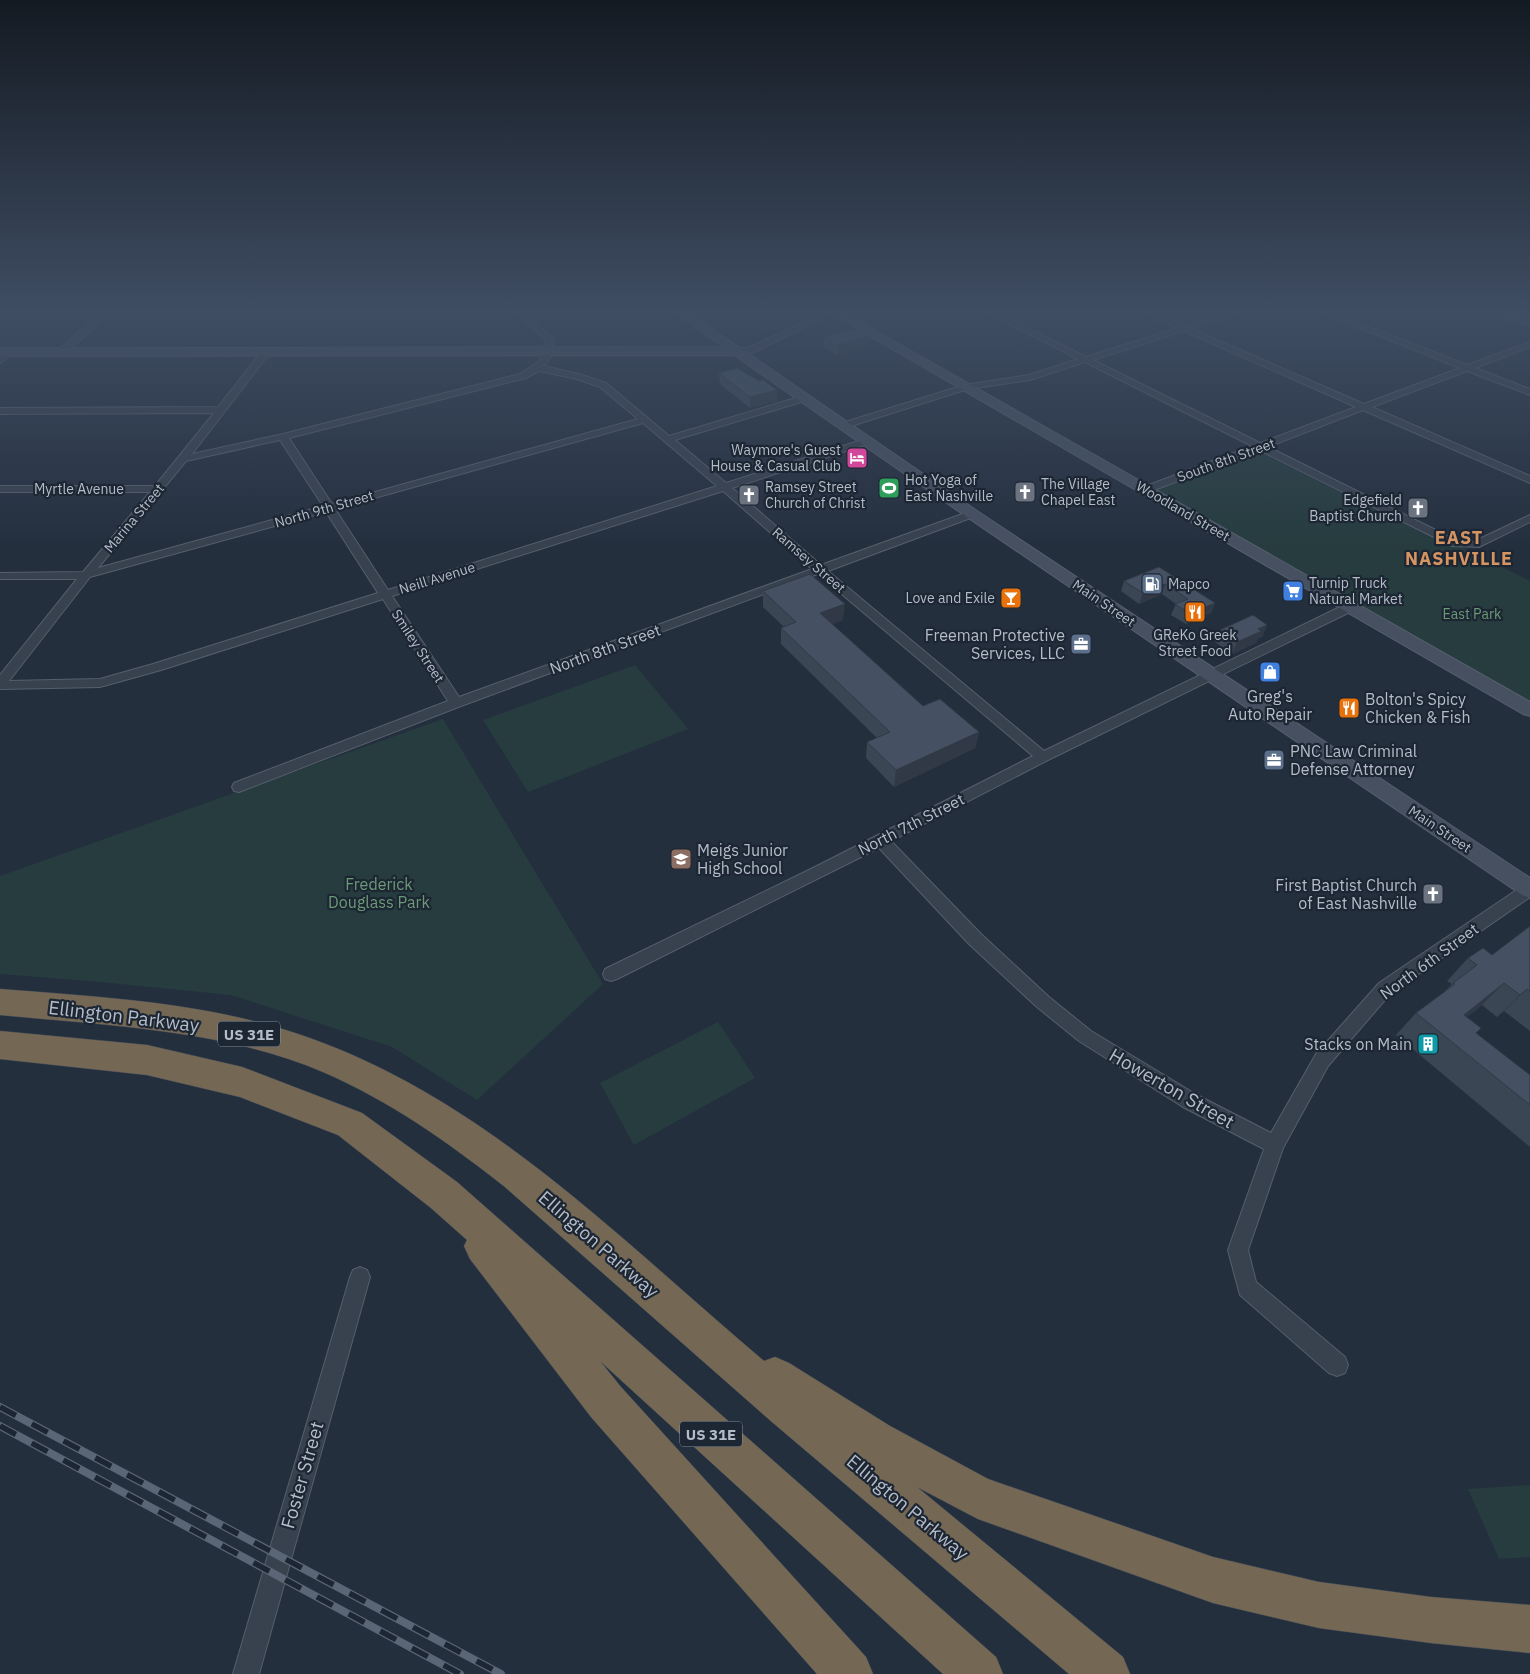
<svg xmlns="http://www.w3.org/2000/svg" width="1530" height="1674" font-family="'IBM Plex Sans',sans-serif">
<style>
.green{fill:#263c3f}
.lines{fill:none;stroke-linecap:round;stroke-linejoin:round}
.street-casing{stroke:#565f6c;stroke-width:2}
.secondary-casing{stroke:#565f6c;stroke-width:2}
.highway-casing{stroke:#434c59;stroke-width:1}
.street{fill:#38414e;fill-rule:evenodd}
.secondary{fill:#465061;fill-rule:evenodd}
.highway{fill:#746855;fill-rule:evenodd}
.rail-casing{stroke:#5a6575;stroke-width:8}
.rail{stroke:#1d2633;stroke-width:5.5;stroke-dasharray:18;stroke-linecap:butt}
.wall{fill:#3b4654}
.shaded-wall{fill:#303945}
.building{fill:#455162;stroke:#303945}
.labels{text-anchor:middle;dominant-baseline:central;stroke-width:4.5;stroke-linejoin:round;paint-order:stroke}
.far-poi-label{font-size:14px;fill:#b4bcc9;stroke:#1d2633;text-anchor:start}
.far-street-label{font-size:14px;fill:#b4bcc9;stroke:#1d2633}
.far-park-label{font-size:14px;fill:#6b9a76;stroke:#1d2633}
.shield{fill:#1d2633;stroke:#878f9c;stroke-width:1}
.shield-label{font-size:15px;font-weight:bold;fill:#b4bcc9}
.poi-label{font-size:16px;fill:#b4bcc9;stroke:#1d2633;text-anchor:end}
.street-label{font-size:16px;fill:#b4bcc9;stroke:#1d2633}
.park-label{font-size:16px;fill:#6b9a76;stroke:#1d2633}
.far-district-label{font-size:18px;font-weight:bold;letter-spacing:1px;fill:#d59563;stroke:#1d2633}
.near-street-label{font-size:19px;fill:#b4bcc9;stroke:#1d2633}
</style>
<rect width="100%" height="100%" fill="#242f3e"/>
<!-- green -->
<g class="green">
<polygon points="1262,447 1530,581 1530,711 1145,490"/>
<polygon points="635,665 688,729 528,792 483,720"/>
<polygon points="443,719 603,984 477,1100 392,1047 231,995 100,982 0,974 0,876"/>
<polygon points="718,1022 755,1078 634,1145 600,1083"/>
<polygon points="1530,1485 1530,1557 1499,1559 1468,1489"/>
</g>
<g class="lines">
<!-- street casing -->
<g class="street-casing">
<g id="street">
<polygon points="100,313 109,313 65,354 59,354 59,350"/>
<path d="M515,313h9l30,26 -4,19 -6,8 38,9 24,8 63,53 133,-40h6v4l-133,40 51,43 139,-44h6v4l-139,45 89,77 147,-53h8l1,2 -1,2 -148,55 216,180 302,-147h8l2,3 -2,3 -306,150 -157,81 90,93 68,63 42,34 106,64 74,38 45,-79 63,-71 145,-98 6,-2v14l-139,96 -63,73 -45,82 -35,102 8,32 89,75 3,8 -3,8 -8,3 -8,-3 -89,-78 -12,-45 36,-101 -81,-42 -104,-66 -42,-34 -68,-63 -90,-96 -262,131 -6,2 -6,-2 -2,-5 2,-5 210,-102 218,-111 -215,-182 -357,132 -222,86 -5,-1 -2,-4 2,-4 214,-82 -65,-102 -222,71 -61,17 -100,2v-14l77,-96h-77v-6l83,-1 67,-80h-150v-6h155l59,-73 -214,1v-6l218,-1 45,-57h6v4l-77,100 91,-20 237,-60 20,-13 6,-21zM539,371l38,8 23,8 38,32 -306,85 -43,-66 237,-60zM643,423l74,63 -329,104 -53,-81zM280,440l43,66 -225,62 88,-107zM723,491l89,78 -353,128 -67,-101zM326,512l52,81 -225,71 -53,15 -91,2 81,-104z"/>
<polygon points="823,313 833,313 752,353 735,354 731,351 735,348 748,348"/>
<path d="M988,313h10l88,44 91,-29 -32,-15h11l29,13 40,-13h12l-45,16 172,75 96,-36 -138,-55h11l134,52 63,-23v5l-55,21 55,21v6l-63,-24 -95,36 158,69v7l-167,-73 -95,37 190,94 15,1 57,-27v7l-51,25 -27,-1 -193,-96 -110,42h-8l-1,-2 1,-2 111,-42 -167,-84 -55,18 -62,9 -120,38h-6v-4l122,-38 65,-10 49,-16zM1184,331l172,76 -96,36 -167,-83z"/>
<polygon points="7,350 14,352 0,363 0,356"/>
<polygon points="360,1267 367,1270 370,1277 259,1674 233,1674 350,1277 353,1270"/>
</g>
</g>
<!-- secondary casing -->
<g class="secondary-casing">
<g id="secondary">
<polygon points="675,313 689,313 977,511 1530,878 1530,898 1522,895 967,517 734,355 0,356 0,348 724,347"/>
<polygon points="830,313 844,313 1530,702 1530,716 1523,714"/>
<polygon points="1495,313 1512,313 1530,319 1530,326 1497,315"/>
</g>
</g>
<!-- highway casing -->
<g class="highway-casing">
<g id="highway">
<path d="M0,989c99,8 201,13 295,44 186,61 323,205 469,328l11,-4 14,6 101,63 98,53 225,78 106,25 112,15 99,8v48l-99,-10 -112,-15 -106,-25 -235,-84 -61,-32 206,170 7,17h-61l-297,-252 -267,-235c-57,-45 -115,-86 -182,-115 -96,-42 -219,-47 -323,-57z"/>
<polygon points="0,1031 147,1045 242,1067 362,1113 457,1182 996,1657 1003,1674 943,1674 600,1361 621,1387 866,1657 873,1674 817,1674 591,1417 470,1259 464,1246 467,1240 431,1208 338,1135 240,1097 147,1075 0,1059"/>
</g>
</g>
<!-- street -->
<use href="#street" class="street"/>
<!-- secondary -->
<use href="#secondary" class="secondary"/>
<!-- highway -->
<use href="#highway" class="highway"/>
<!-- rail casing -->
<g class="rail-casing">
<g id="rail">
<polyline points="0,1407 501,1674"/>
<polyline points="0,1426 460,1674"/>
</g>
</g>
<!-- rail -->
<use href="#rail" class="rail"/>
</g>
<!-- wall -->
<g class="wall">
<polygon points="797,313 814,313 802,316"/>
<polygon points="871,335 870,346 837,355 824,347 824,337"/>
<polygon points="719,373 759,381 777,390 777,401 750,408 720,384"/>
<polygon points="1159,567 1215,603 1211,613 1186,624 1171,615 1176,604 1162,594 1139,604 1121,591 1124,581"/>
<polygon points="763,591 843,620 832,624 923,706 979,732 975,748 894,787 866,758 867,742 877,738 781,644 781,628 784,627 763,607"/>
<polygon points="1267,625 1262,637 1258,638 1256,643 1232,654 1215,642 1220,630"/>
<polygon points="1530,926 1530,1031 1504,1011 1497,1017 1482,1005 1467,1017 1481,1028 1476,1033 1530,1075 1530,1147 1396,1035 1416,1013 1444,992 1452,984 1447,981 1468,958 1492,955"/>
</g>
<!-- shaded-wall -->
<g class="shaded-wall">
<polygon points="802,313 814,313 802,316"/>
<polygon points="871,335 870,346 837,355 838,345"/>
<polygon points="777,390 777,401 750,408 750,397"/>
<polygon points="1165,584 1162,594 1139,604 1143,593"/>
<polygon points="1215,603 1211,613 1186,624 1190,614"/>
<polygon points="845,604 843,620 819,629 820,613"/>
<polygon points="1267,625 1262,637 1258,638 1256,643 1232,654 1237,642 1258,629"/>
<polygon points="979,732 975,748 894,787 896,770"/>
<polygon points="1504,983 1482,1005 1442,1037 1464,1015"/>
<polygon points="1527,989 1504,1011 1497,1017 1520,995"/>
</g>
<!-- building -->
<g class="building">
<polygon points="857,328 871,335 838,345 824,337"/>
<polygon points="737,368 759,381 763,380 777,390 750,397 719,373"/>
<polygon points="1159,567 1215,603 1190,614 1175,604 1188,599 1165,584 1143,593 1124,581"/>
<polygon points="810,574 845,604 820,613 923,706 940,699 979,732 896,770 867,742 890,732 781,628 796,622 763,591"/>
<polygon points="1253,615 1267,625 1258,629 1262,631 1237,642 1220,630"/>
<polygon points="1530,926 1530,991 1527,989 1520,995 1504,983 1464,1015 1481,1028 1476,1033 1530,1075 1530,1105 1416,1013 1455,984 1453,983 1477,965 1468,958 1483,948 1492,955"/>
</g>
<!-- sky -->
<linearGradient id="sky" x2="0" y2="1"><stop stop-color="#141a22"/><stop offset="0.57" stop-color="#3f4d63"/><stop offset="1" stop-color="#3f4d63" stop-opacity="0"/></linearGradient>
<rect width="1530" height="547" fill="url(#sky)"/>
<!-- icons -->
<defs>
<g id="hotel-square" transform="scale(1.125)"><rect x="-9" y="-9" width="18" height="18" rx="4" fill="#d1479c" stroke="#1d2633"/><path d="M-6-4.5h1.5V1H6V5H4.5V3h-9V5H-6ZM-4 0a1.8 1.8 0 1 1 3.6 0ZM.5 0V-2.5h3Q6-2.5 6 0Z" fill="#fff"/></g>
<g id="stadium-square" transform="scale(1.125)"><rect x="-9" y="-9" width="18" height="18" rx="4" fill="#2e9e5b" stroke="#1d2633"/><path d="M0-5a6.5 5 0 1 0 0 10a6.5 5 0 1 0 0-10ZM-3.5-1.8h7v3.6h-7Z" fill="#fff"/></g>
<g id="church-square" transform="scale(1.125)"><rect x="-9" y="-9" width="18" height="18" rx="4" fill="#6b7280" stroke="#1d2633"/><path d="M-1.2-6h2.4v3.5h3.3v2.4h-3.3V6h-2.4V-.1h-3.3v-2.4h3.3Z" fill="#fff"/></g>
<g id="fuel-square" transform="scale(1.125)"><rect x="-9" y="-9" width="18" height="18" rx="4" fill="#5c6f8a" stroke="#1d2633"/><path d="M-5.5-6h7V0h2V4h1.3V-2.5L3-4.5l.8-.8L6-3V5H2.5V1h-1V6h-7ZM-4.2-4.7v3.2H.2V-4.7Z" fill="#fff"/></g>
<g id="supermarket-square" transform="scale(1.125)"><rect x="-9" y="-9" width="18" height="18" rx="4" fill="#3f7fe0" stroke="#1d2633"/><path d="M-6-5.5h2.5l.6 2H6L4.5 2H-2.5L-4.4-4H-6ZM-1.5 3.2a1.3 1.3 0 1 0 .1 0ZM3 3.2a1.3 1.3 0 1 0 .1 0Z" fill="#fff"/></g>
<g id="bar-square" transform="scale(1.125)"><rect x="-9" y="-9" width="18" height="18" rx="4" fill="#e8710a" stroke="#1d2633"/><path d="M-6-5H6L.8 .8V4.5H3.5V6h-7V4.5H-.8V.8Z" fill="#fff"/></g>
<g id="restaurant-square" transform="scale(1.125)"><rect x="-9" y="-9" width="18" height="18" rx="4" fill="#e8710a" stroke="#1d2633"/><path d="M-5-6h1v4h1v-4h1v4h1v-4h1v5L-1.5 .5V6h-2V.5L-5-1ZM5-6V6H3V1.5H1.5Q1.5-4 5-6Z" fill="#fff"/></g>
<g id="office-square" transform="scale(1.125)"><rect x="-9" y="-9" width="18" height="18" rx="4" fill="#5c6f8a" stroke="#1d2633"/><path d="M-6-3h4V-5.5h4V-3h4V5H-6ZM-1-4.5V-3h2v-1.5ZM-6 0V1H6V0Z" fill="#fff"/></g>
<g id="shop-square" transform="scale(1.125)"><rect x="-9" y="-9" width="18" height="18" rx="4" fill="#3f7fe0" stroke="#1d2633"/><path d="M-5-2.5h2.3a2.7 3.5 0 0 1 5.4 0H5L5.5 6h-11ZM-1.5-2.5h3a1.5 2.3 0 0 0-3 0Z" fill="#fff"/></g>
<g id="school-square" transform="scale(1.125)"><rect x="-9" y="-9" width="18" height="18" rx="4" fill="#8d6e63" stroke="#1d2633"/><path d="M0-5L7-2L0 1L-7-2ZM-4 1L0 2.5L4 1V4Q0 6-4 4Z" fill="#fff"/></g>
<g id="building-square" transform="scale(1.125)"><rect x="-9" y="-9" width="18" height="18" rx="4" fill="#0f9aa8" stroke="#1d2633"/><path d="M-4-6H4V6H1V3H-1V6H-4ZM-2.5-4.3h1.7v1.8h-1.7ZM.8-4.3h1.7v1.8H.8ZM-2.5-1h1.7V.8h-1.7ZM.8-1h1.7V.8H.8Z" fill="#fff"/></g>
</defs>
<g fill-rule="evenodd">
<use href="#hotel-square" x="857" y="458"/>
<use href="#stadium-square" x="889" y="488"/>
<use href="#church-square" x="1025" y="492"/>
<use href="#church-square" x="749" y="495"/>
<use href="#church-square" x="1418" y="508"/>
<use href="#fuel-square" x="1152" y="584"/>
<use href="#supermarket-square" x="1293" y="591"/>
<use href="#bar-square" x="1011" y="598"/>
<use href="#restaurant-square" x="1195" y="612"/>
<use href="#office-square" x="1081" y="644"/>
<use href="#shop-square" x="1270" y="672"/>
<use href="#restaurant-square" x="1349" y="708"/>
<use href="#office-square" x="1274" y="760"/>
<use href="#school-square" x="681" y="859"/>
<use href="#church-square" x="1433" y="894"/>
<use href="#building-square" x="1428" y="1044"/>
</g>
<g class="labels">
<!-- far-poi labels -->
<g class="far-poi-label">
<text x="841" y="450" text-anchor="end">Waymore's Guest<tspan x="841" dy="16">House &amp; Casual Club</tspan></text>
<text x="905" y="480">Hot Yoga of<tspan x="905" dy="16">East Nashville</tspan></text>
<text x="1041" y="484">The Village<tspan x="1041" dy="16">Chapel East</tspan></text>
<text x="765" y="487">Ramsey Street<tspan x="765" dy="16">Church of Christ</tspan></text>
<text x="1402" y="500" text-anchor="end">Edgefield<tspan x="1402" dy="16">Baptist Church</tspan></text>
<text x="1309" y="583">Turnip Truck<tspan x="1309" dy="16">Natural Market</tspan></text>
<text x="1168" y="584">Mapco</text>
<text x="995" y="598" text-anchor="end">Love and Exile</text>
<text x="1195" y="635" text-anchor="middle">GReKo Greek<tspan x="1195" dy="16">Street Food</tspan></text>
</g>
<!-- far-street labels -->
<g class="far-street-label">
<text transform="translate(1226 460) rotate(-20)">South 8th Street</text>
<text x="79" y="489">Myrtle Avenue</text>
<text transform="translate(324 509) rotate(-16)">North 9th Street</text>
<text transform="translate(1183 511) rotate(30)">Woodland Street</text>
<text transform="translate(134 518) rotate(-50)">Marina Street</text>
<text transform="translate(809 560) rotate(41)">Ramsey Street</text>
<text transform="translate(437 578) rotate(-17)">Neill Avenue</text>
<text transform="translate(1104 603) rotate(34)">Main Street</text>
<text transform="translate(418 646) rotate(57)">Smiley Street</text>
<text transform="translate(1440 829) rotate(34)">Main Street</text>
</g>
<!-- far-park labels -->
<g class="far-park-label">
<text x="1472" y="614">East Park</text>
</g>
<!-- shield labels -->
<g class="shield">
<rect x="218" y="1021.5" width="62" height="25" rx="4"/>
<rect x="680" y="1421.5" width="62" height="25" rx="4"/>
</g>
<g class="shield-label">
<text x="249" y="1034">US 31E</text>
<text x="711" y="1434">US 31E</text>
</g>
<!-- poi labels -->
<g class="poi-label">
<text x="1065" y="635">Freeman Protective<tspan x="1065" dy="18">Services, LLC</tspan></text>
<text x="1270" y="696" text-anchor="middle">Greg's<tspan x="1270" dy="18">Auto Repair</tspan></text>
<text x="1365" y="699" text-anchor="start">Bolton's Spicy<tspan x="1365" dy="18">Chicken &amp; Fish</tspan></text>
<text x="1290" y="751" text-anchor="start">PNC Law Criminal<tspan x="1290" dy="18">Defense Attorney</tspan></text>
<text x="697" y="850" text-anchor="start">Meigs Junior<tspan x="697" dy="18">High School</tspan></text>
<text x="1417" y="885">First Baptist Church<tspan x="1417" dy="18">of East Nashville</tspan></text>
<text x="1412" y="1044">Stacks on Main</text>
</g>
<!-- street labels -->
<g class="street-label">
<text transform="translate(605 649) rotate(-20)">North 8th Street</text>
<text transform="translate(911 824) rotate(-27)">North 7th Street</text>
<text transform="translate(1429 961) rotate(-36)">North 6th Street</text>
</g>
<!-- park labels -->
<g class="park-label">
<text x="379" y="884">Frederick<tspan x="379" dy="18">Douglass Park</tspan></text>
</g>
<!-- far-district labels -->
<g class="far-district-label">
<text x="1459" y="537">EAST<tspan x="1459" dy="21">NASHVILLE</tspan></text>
</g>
<!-- near-street labels -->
<g class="near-street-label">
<text transform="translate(124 1016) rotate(7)">Ellington Parkway</text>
<text transform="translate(1172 1088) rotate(30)">Howerton Street</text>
<text transform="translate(599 1244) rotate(41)">Ellington Parkway</text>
<text transform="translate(302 1475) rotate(-74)">Foster Street</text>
<text transform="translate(908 1507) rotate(40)">Ellington Parkway</text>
</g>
</g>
</svg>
